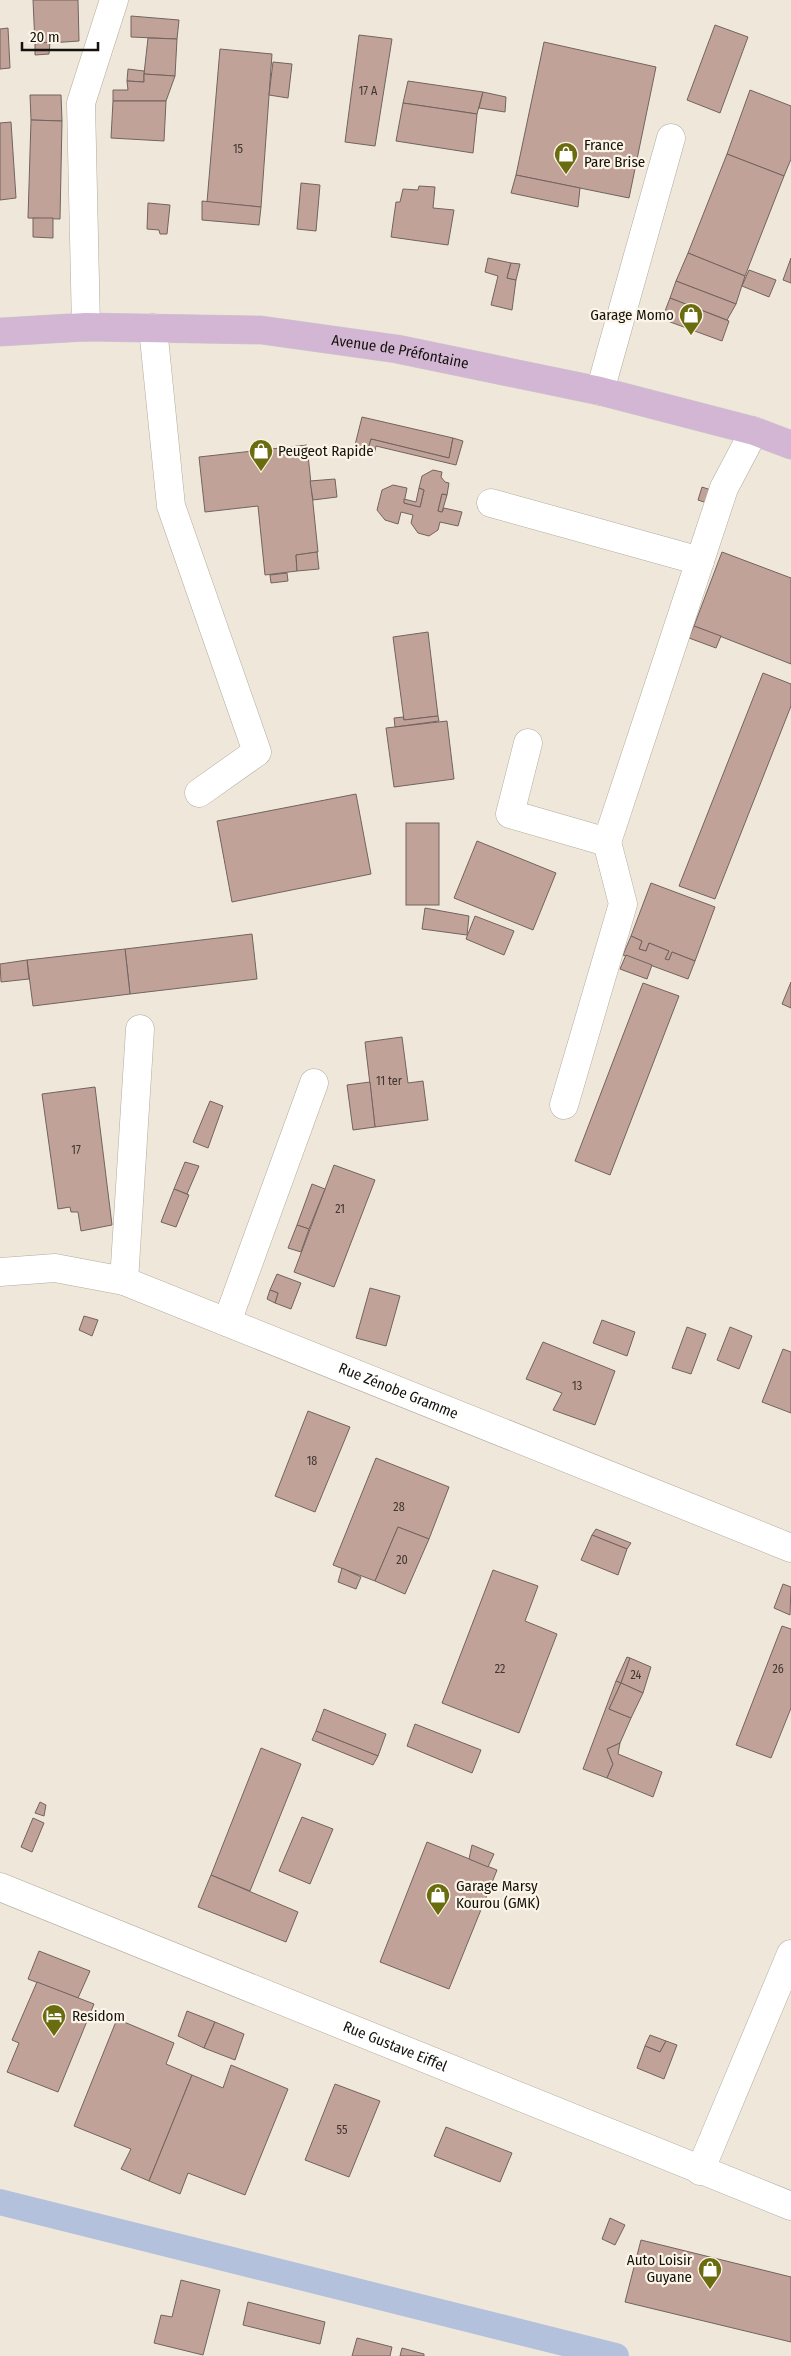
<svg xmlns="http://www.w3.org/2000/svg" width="791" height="2356" font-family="'Fira Sans Condensed',sans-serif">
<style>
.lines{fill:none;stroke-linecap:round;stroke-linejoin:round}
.canal{stroke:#b4c1dc;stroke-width:26}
.building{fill:#c1a298;stroke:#72635f}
.minor-casing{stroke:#b2ab9e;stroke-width:29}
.major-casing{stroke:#cbcbca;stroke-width:29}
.minor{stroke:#fff;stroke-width:28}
.major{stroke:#d3b6d4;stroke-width:28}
.labels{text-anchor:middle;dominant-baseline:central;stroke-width:4.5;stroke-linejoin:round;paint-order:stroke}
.number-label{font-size:12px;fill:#3f3630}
.poi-label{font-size:15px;fill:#14120d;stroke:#fcf5e7;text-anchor:start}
.street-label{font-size:15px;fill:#14120d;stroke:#fcf5e7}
</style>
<rect width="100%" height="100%" fill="#efe8da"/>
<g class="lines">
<!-- canal -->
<polyline class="canal" points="0,2202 616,2356"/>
</g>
<!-- building -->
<g class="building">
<polygon points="33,0 78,0 79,41 35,44"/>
<polygon points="131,16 179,20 177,39 131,37"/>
<polygon points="715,25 748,37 720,113 687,100"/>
<polygon points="8,28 10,68 0,69 0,29"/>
<polygon points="359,35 392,39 375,146 345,142"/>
<polygon points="148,38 177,39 175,76 144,74"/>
<polygon points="50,42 49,54 35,55 35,44"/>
<polygon points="544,42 656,67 629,198 516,175"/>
<polygon points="220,49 272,54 261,207 207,202"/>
<polygon points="273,62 292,64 288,98 269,95"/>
<polygon points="128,69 144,71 144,82 127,81"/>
<polygon points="144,74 175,76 166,101 113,101 113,90 128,90 127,81 144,82"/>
<polygon points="408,81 483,92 477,114 403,103"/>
<polygon points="750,90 791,106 791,159 784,176 727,154"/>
<polygon points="483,92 506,97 505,112 479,108"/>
<polygon points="30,95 61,95 62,121 31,120"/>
<polygon points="113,101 166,101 164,141 111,138"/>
<polygon points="403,103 477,114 473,153 396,141"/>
<polygon points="31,120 62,121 60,219 28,218"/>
<polygon points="11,122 16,198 0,200 0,123"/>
<polygon points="727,154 784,176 745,276 688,253"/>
<polygon points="516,175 580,188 578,207 511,193"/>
<polygon points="301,183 320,185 316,231 297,229"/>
<polygon points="419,186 435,187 433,208 454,210 448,245 391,237 396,202 400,202 403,189 418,190"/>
<polygon points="202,201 261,207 259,225 202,220"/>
<polygon points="148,203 170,205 167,234 160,234 159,230 147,229"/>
<polygon points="33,218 53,218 53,238 33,237"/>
<polygon points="688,253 745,276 736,304 676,281"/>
<polygon points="488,258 511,263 507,278 516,280 512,310 491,305 498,276 485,272"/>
<polygon points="791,258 791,283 783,280"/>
<polygon points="511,263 520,264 516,280 507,278"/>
<polygon points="749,270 776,280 769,297 742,286"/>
<polygon points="676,281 736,304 727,320 670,298"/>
<polygon points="670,298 729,321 722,341 662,319"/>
<polygon points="362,417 453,438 449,458 371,439 367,453 354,449"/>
<polygon points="453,438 463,441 456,465 376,446 374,455 367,453 371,439 449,458"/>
<polygon points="307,445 318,552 296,555 297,571 265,575 258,506 205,512 199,457"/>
<polygon points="433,470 442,472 441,477 445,482 449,483 447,495 442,494 438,511 442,512 444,508 462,512 458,526 440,522 438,530 429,536 418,533 411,523 413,515 401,512 398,524 385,520 377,510 382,490 393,485 407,488 404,503 420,507 424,490 419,488 422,476"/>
<polygon points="335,479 337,497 313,500 310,481"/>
<polygon points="702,487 714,491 710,504 698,500"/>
<polygon points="419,488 424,490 420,507 404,503 404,499 416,502"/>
<polygon points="442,494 447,495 442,512 438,511"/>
<polygon points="317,552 319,569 297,571 296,555"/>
<polygon points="722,552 791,578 791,664 694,626"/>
<polygon points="287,573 288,581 271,583 270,575"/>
<polygon points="694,626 721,636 716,648 689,638"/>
<polygon points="428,632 438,716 404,720 393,637"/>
<polygon points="763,673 791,684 791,706 715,899 679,886"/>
<polygon points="438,716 439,721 395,727 394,718 403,717 404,720"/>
<polygon points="447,721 454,779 394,787 386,728"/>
<polygon points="356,794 371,874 232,902 217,821"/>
<rect x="406" y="823" width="33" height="82"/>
<polygon points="477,841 556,873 533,930 454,898"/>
<polygon points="651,883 715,907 695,961 672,952 669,960 665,959 669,951 649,943 646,951 639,949 642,941 631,936"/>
<polygon points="425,908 469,916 467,935 422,929"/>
<polygon points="475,916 514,931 504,955 466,939"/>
<polygon points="252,934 257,979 130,994 125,949"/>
<polygon points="631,936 642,941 639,949 646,951 649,943 669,951 665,959 669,960 672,952 695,961 688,979 623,955"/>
<polygon points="125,949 130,994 33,1006 27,960"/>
<polygon points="626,955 652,965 647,979 620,969"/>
<polygon points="27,960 29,979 1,982 0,964"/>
<polygon points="791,982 791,1008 782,1004"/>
<polygon points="643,983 679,996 610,1175 575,1161"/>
<polygon points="402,1037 408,1083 423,1081 428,1120 375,1127 365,1042"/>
<polygon points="370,1082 375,1127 353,1130 347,1085"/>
<polygon points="95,1087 112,1225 81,1231 78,1212 71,1212 70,1207 58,1209 42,1094"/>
<polygon points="210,1101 223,1106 208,1148 193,1142"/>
<polygon points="185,1162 199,1166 187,1194 174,1189"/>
<polygon points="334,1165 375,1180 334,1287 294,1272"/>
<polygon points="312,1184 325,1189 309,1229 297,1225"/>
<polygon points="174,1189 189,1195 176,1227 161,1222"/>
<polygon points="297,1225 309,1229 301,1252 288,1248"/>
<polygon points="277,1274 301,1283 291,1309 275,1303 278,1293 270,1290"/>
<polygon points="370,1288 400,1296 386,1346 356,1338"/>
<polygon points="270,1290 278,1293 275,1303 267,1299"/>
<polygon points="84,1316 98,1320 92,1336 79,1330"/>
<polygon points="602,1320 635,1332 627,1356 593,1343"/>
<polygon points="687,1327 706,1334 691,1374 672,1368"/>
<polygon points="730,1327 752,1336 739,1369 717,1360"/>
<polygon points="543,1342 615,1371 595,1425 553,1410 562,1393 526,1379"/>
<polygon points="783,1349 791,1352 791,1413 762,1402"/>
<polygon points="308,1411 350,1427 315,1512 275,1496"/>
<polygon points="376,1458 449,1487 429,1539 398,1527 375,1581 333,1565"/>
<polygon points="398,1527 429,1539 405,1594 375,1581"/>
<polygon points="596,1529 631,1543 627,1549 592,1535"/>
<polygon points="592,1535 627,1549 618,1575 581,1560"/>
<polygon points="342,1568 361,1577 356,1589 338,1582"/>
<polygon points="493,1570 538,1586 525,1621 557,1634 519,1733 442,1703"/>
<polygon points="783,1584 791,1587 790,1615 774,1608"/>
<polygon points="782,1626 791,1629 791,1708 771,1758 736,1745"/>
<polygon points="627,1657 630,1658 621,1683 616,1681"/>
<polygon points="630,1658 651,1667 643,1693 621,1683"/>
<polygon points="616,1681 621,1683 609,1709 631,1718 620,1743 607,1749 613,1764 607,1778 583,1769"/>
<polygon points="621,1683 643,1693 631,1718 609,1709"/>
<polygon points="324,1709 386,1734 378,1756 316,1731"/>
<polygon points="415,1724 481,1750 472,1773 407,1746"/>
<polygon points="316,1731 378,1756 373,1765 312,1740"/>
<polygon points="620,1743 618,1754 662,1772 653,1797 607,1778 613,1764 607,1749"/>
<polygon points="261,1748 301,1764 250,1891 211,1875"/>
<polygon points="40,1802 46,1805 44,1816 35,1813"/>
<polygon points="302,1817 333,1829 310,1884 279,1871"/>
<polygon points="33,1818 44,1823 32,1852 21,1847"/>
<polygon points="427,1842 497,1870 449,1989 380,1962"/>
<polygon points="472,1845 494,1854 488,1867 469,1859"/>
<polygon points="211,1875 298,1912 286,1942 198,1907"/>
<polygon points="39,1951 90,1971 78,1998 28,1979"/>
<polygon points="37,1982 94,2004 58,2092 7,2072 19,2043 12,2040"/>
<polygon points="187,2011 215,2022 204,2048 178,2036"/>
<polygon points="117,2019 174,2043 166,2064 192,2075 149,2181 121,2169 131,2149 74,2126"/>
<polygon points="215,2022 244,2034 235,2060 204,2048"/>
<polygon points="650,2035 666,2041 660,2052 645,2046"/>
<polygon points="666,2041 677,2045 664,2079 637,2068 645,2046 660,2052"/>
<polygon points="231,2065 288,2089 245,2195 188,2173 180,2194 149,2181 192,2075 223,2088"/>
<polygon points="335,2084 380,2101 349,2177 305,2160"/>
<polygon points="446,2127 512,2153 500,2182 434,2156"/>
<polygon points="610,2218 625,2225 615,2245 602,2239"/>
<polygon points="641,2240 791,2277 791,2342 625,2302"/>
<polygon points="181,2280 220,2290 203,2355 154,2343 161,2315 172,2317"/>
<polygon points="248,2302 325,2322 320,2344 243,2325"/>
<polygon points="357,2338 392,2347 390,2356 352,2356"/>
<polygon points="402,2348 424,2354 424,2356 400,2356"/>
</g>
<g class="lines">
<!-- minor casing -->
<g class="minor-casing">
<g id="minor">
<polyline points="86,327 81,103 114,0"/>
<polyline points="153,328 171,506 257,752 199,793"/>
<polyline points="600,391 671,138"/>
<polyline points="491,503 700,561"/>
<polyline points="528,743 510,814 607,842 724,488 754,431"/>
<polyline points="564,1105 623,904 607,842"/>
<path id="s1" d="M0,1272l55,-4 69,13 667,267"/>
<polyline points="124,1281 140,1029"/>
<polyline points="227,1322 314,1083"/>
<path id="s2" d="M0,1887l791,319"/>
<polyline points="700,2171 791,1954"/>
</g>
</g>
<!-- major casing -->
<g class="major-casing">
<g id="major">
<path id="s3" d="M0,332l86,-5 175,3 136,19 203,42 154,40 37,14"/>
</g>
</g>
<!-- minor -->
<use href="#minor" class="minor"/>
<!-- major -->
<use href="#major" class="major"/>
</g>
<!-- icons -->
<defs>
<g id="shop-pin" transform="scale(1.25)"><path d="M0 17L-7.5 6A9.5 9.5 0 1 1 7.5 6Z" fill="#6a6d0f" stroke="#fcf5e7"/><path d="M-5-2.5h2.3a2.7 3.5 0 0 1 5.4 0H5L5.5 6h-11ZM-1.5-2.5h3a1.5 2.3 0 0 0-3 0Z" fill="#fff"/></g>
<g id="hotel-pin" transform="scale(1.25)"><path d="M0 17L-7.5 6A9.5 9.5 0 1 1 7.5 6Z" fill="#6a6d0f" stroke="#fcf5e7"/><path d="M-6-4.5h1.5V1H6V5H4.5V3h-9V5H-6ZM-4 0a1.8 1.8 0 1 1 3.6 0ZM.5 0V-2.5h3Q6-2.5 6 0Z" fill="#fff"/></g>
</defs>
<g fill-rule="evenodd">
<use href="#shop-pin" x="566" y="154"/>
<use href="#shop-pin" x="691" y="315"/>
<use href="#shop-pin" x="261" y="451"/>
<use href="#shop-pin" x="438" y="1895"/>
<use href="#hotel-pin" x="54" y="2016"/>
<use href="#shop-pin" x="710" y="2269"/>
</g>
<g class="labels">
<!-- number labels -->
<g class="number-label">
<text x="368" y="91">17 A</text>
<text x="238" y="149">15</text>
<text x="389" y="1081">11 ter</text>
<text x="76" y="1150">17</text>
<text x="340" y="1209">21</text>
<text x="577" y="1386">13</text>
<text x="312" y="1461">18</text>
<text x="399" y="1507">28</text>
<text x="402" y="1560">20</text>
<text x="500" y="1669">22</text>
<text x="778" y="1669">26</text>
<text x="636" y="1675">24</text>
<text x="342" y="2130">55</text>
</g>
<!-- poi labels -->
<g class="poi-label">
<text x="584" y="145">France<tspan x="584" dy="17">Pare Brise</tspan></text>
<text x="674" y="315" text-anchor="end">Garage Momo</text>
<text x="278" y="451">Peugeot Rapide</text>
<text x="456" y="1886">Garage Marsy<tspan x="456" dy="17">Kourou (GMK)</tspan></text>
<text x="72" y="2016">Residom</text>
<text x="692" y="2260" text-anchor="end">Auto Loisir<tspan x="692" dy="17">Guyane</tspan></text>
</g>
<!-- street labels -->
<g class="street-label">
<text stroke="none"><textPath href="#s3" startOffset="402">Avenue de Préfontaine</textPath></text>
<text stroke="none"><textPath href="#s1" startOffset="421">Rue Zénobe Gramme</textPath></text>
<text stroke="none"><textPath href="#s2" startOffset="426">Rue Gustave Eiffel</textPath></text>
</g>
</g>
<!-- scale -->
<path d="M22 42v8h76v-8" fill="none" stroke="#14120d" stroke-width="2.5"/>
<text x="30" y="42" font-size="15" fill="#14120d" stroke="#fcf5e7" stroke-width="4" paint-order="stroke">20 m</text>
</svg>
